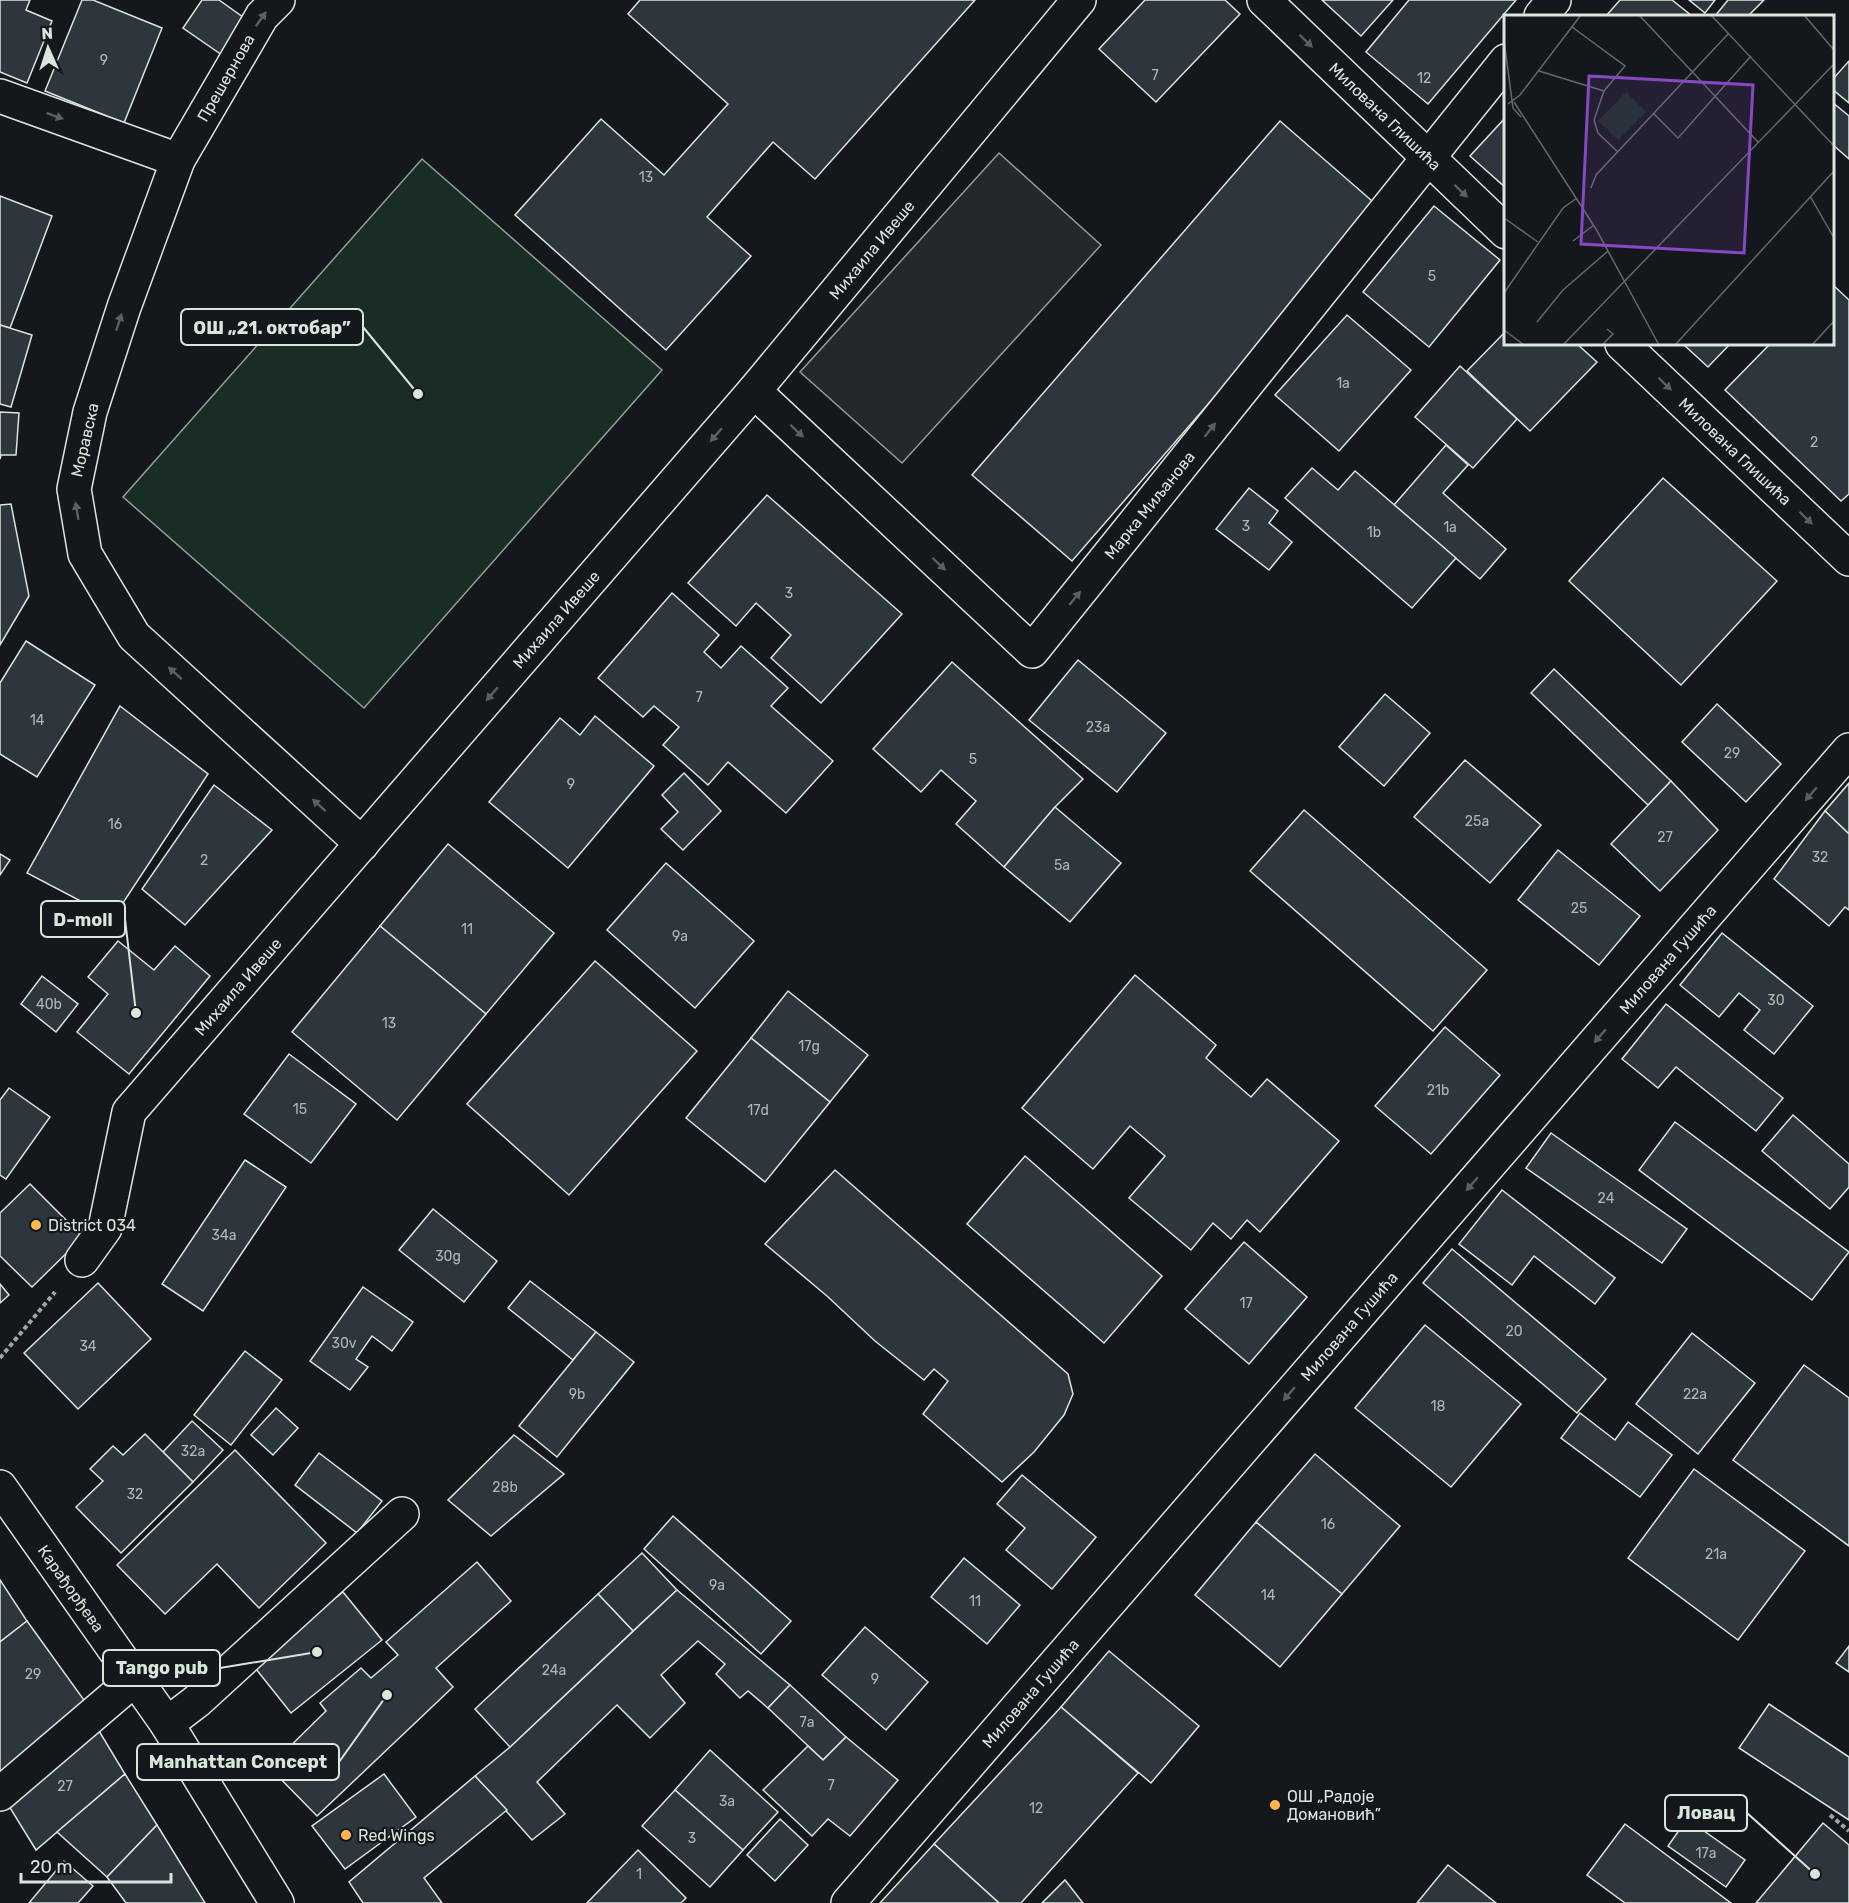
<svg xmlns="http://www.w3.org/2000/svg" width="1849" height="1903" font-family="Rubik,sans-serif">
<style>
.green{fill:#1a2d24;stroke:#939e99;stroke-width:1.5}
.parking{fill:#24282b;stroke:#939e99;stroke-width:1.5}
.building{fill:#2c363c;stroke:#d8e6dc;stroke-width:1.5}
.lines{fill:none;stroke-linecap:round;stroke-linejoin:round}
.minor-casing{stroke:#d8e6dc;stroke-width:36}
.path{stroke:#9da8a2;stroke-width:4;stroke-dasharray:4.5 3;stroke-linecap:butt}
.minor{stroke:#14181c;stroke-width:33}
.oneway{fill:#59605f}
.poi-dot{fill:#ffb74d;stroke:#14181c;stroke-width:2}
.labels{text-anchor:middle;dominant-baseline:central;stroke-width:4.5;stroke-linejoin:round;paint-order:stroke}
.number-label{font-size:14px;fill:#adbab4}
.street-label{font-size:16px;fill:#d8e6dc;stroke:#14181c}
.poi-label{font-size:16px;fill:#d8e6dc;stroke:#14181c;text-anchor:start}
.inset-road{fill:none;stroke:#626a69;stroke-width:1.5}
.view{fill:#8948c3;fill-opacity:0.15;stroke:#8948c3;stroke-width:3}
.inset-edge{fill:none;stroke:#d8e6dc;stroke-width:3}
.leader{fill:none;stroke:#d8e6dc;stroke-width:2}
.callout-dot{fill:#d8e6dc;stroke:#14181c;stroke-width:2}
.callout{fill:#14181c;stroke:#d8e6dc;stroke-width:2}
.callout-label{font-size:18px;text-anchor:middle;font-weight:bold;fill:#d8e6dc}
</style>
<rect width="100%" height="100%" fill="#14181c"/>
<!-- green -->
<polygon class="green" points="422,159 662,370 364,708 123,497"/>
<!-- parking -->
<polygon class="parking" points="999,153 1101,245 902,463 800,372"/>
<!-- building -->
<g class="building">
<polygon points="0,0 30,0 26,10 52,21 27,83 0,72"/>
<polygon points="82,0 93,0 162,28 124,123 45,91"/>
<polygon points="202,0 219,0 247,20 222,55 183,28"/>
<polygon points="640,0 975,0 815,179 773,142 707,217 751,256 666,350 515,215 601,119 664,175 728,104 628,14"/>
<polygon points="1145,0 1225,0 1240,14 1156,102 1099,49"/>
<polygon points="1322,0 1393,0 1361,36"/>
<polygon points="1409,0 1516,0 1428,104 1366,52"/>
<polygon points="1620,0 1672,0 1692,16 1606,16"/>
<polygon points="1689,0 1715,0 1705,13"/>
<polygon points="1728,0 1764,0 1748,16 1715,16"/>
<polygon points="1849,61 1849,103 1832,89 1832,80"/>
<polygon points="1832,102 1849,116 1849,159 1832,144"/>
<polygon points="1506,117 1506,188 1470,156"/>
<polygon points="1280,121 1379,207 1072,561 972,475"/>
<polygon points="0,196 52,216 10,328 0,325"/>
<polygon points="1434,206 1500,260 1429,347 1363,292"/>
<polygon points="1832,284 1849,300 1849,494 1841,501 1725,390 1770,344 1832,344"/>
<polygon points="1347,315 1411,370 1339,451 1275,395"/>
<polygon points="0,325 32,335 11,407 0,404"/>
<polygon points="1506,331 1506,344 1577,344 1597,362 1530,431 1467,371"/>
<polygon points="1683,344 1730,344 1708,367"/>
<polygon points="1460,366 1517,419 1473,468 1415,417"/>
<polygon points="0,412 19,413 16,455 1,455 0,459"/>
<polygon points="1446,445 1468,465 1443,493 1506,549 1480,579 1394,505"/>
<polygon points="1312,468 1338,490 1355,471 1456,558 1412,608 1285,498"/>
<polygon points="1663,478 1777,581 1681,685 1569,581"/>
<polygon points="1249,488 1278,511 1269,523 1292,542 1269,570 1216,529"/>
<polygon points="767,495 902,614 821,703 771,658 791,635 756,603 736,626 688,583"/>
<polygon points="11,504 29,596 0,645 0,505"/>
<polygon points="672,593 719,635 704,652 721,668 741,646 788,688 771,706 833,761 786,813 728,762 708,785 663,745 679,727 654,706 643,717 598,678"/>
<polygon points="26,641 95,685 37,777 0,754 0,683"/>
<polygon points="1078,660 1166,733 1117,792 1029,720"/>
<polygon points="952,662 1083,779 1055,807 1004,867 956,824 976,801 941,770 921,792 873,749"/>
<polygon points="1554,669 1671,781 1648,805 1531,693"/>
<polygon points="1385,694 1430,733 1384,786 1339,747"/>
<polygon points="1717,704 1781,764 1746,802 1682,742"/>
<polygon points="120,706 208,774 113,918 27,873"/>
<polygon points="595,716 654,766 568,868 489,802 560,718 580,735"/>
<polygon points="1465,760 1541,825 1490,883 1414,817"/>
<polygon points="684,773 721,811 683,850 661,829 678,812 662,795"/>
<polygon points="1671,781 1718,830 1660,891 1611,844"/>
<polygon points="1849,783 1849,834 1825,811"/>
<polygon points="214,785 272,830 185,925 142,889"/>
<polygon points="1055,807 1121,863 1070,922 1004,867"/>
<polygon points="1304,810 1487,970 1433,1031 1250,871"/>
<polygon points="1825,811 1849,834 1849,910 1845,907 1829,926 1774,879"/>
<polygon points="448,844 554,933 486,1014 380,926"/>
<polygon points="1558,850 1640,916 1599,965 1518,900"/>
<polygon points="0,854 10,860 0,875"/>
<polygon points="666,863 754,941 695,1008 607,930"/>
<polygon points="380,926 486,1014 397,1120 292,1032"/>
<polygon points="1722,933 1813,1006 1774,1054 1744,1030 1760,1010 1739,993 1719,1017 1680,985"/>
<polygon points="118,941 154,970 175,946 210,976 129,1074 77,1032 108,994 88,977"/>
<polygon points="595,961 697,1051 569,1195 467,1104"/>
<polygon points="1135,975 1216,1045 1206,1058 1251,1097 1267,1079 1339,1141 1260,1232 1247,1220 1231,1239 1213,1223 1191,1250 1129,1198 1165,1156 1130,1126 1093,1169 1022,1108"/>
<polygon points="42,976 78,1004 56,1032 21,1004"/>
<polygon points="788,991 868,1055 830,1102 751,1038"/>
<polygon points="1666,1004 1783,1098 1756,1131 1676,1067 1658,1088 1622,1059"/>
<polygon points="1445,1027 1500,1075 1431,1154 1375,1106"/>
<polygon points="751,1038 830,1102 765,1182 686,1118"/>
<polygon points="289,1054 356,1104 311,1163 244,1114"/>
<polygon points="9,1088 50,1117 6,1179 0,1175 0,1100"/>
<polygon points="1793,1115 1849,1164 1849,1187 1830,1209 1762,1151"/>
<polygon points="1675,1122 1849,1252 1812,1300 1639,1170"/>
<polygon points="1551,1133 1687,1229 1662,1263 1526,1168"/>
<polygon points="1025,1156 1162,1276 1104,1343 967,1224"/>
<polygon points="245,1160 286,1187 203,1311 162,1284"/>
<polygon points="835,1170 1068,1374 1073,1394 1064,1415 1034,1452 1002,1482 923,1414 948,1381 934,1369 924,1380 875,1341 827,1296 765,1244"/>
<polygon points="30,1184 83,1237 32,1287 0,1256 0,1213"/>
<polygon points="1502,1190 1615,1278 1595,1304 1534,1256 1512,1285 1459,1244"/>
<polygon points="433,1209 497,1261 464,1302 399,1250"/>
<polygon points="1244,1242 1307,1297 1249,1364 1185,1309"/>
<polygon points="1452,1249 1606,1379 1577,1413 1423,1283"/>
<polygon points="530,1281 596,1332 573,1360 508,1308"/>
<polygon points="98,1283 151,1339 78,1409 24,1353"/>
<polygon points="0,1284 9,1295 0,1303"/>
<polygon points="363,1287 413,1322 392,1351 372,1336 356,1359 368,1367 350,1390 310,1361"/>
<polygon points="1425,1325 1521,1404 1451,1487 1355,1408"/>
<polygon points="596,1332 634,1362 557,1457 519,1426"/>
<polygon points="1692,1333 1755,1383 1698,1454 1636,1404"/>
<polygon points="245,1351 282,1380 231,1445 194,1415"/>
<polygon points="1804,1365 1849,1398 1849,1546 1733,1460"/>
<polygon points="276,1408 298,1428 273,1455 251,1435"/>
<polygon points="1580,1413 1615,1440 1628,1422 1672,1455 1640,1497 1561,1438"/>
<polygon points="192,1421 223,1450 193,1482 163,1452"/>
<polygon points="145,1434 193,1482 121,1553 76,1507 103,1481 90,1469 113,1446 123,1455"/>
<polygon points="514,1435 564,1474 491,1536 448,1500"/>
<polygon points="235,1450 326,1543 259,1608 217,1564 165,1614 117,1565"/>
<polygon points="319,1453 382,1501 357,1533 295,1485"/>
<polygon points="1315,1454 1400,1526 1342,1594 1256,1522"/>
<polygon points="1694,1469 1805,1551 1738,1640 1628,1558"/>
<polygon points="1022,1475 1096,1537 1052,1589 1006,1550 1025,1528 997,1504"/>
<polygon points="673,1516 791,1621 761,1654 644,1549"/>
<polygon points="1256,1522 1342,1594 1280,1667 1195,1595"/>
<polygon points="642,1553 677,1590 633,1631 598,1594"/>
<polygon points="964,1558 1020,1605 987,1644 931,1597"/>
<polygon points="477,1562 511,1601 436,1668 453,1687 317,1816 269,1767 326,1711 320,1703 361,1668 371,1678 398,1655 386,1642"/>
<polygon points="0,1580 27,1621 0,1642"/>
<polygon points="677,1590 790,1685 768,1708 748,1691 740,1698 716,1674 725,1664 698,1641 661,1675 685,1703 650,1738 617,1705 537,1782 565,1814 532,1840 475,1776 510,1747"/>
<polygon points="343,1592 382,1640 291,1713 252,1664"/>
<polygon points="598,1594 633,1631 510,1747 475,1709"/>
<polygon points="27,1621 89,1707 0,1778 0,1642"/>
<polygon points="865,1627 928,1682 886,1730 822,1675"/>
<polygon points="1849,1646 1849,1672 1836,1663"/>
<polygon points="1109,1651 1199,1726 1151,1783 1061,1707"/>
<polygon points="790,1685 846,1737 823,1760 768,1708"/>
<polygon points="1769,1704 1849,1757 1849,1820 1739,1748"/>
<polygon points="1061,1707 1138,1773 1021,1903 999,1903 934,1844"/>
<polygon points="96,1726 125,1774 36,1850 4,1798"/>
<polygon points="846,1737 898,1780 850,1836 828,1819 812,1836 763,1790 808,1746 823,1760"/>
<polygon points="710,1750 778,1812 743,1850 675,1790"/>
<polygon points="125,1774 157,1825 107,1877 57,1832"/>
<polygon points="384,1774 416,1817 345,1869 312,1826"/>
<polygon points="475,1776 507,1810 424,1878 442,1903 363,1903 349,1882"/>
<polygon points="675,1790 743,1850 710,1887 642,1826"/>
<polygon points="780,1819 808,1845 775,1881 747,1855"/>
<polygon points="1687,1819 1745,1860 1726,1887 1668,1846"/>
<polygon points="1823,1823 1849,1845 1849,1903 1756,1903"/>
<polygon points="1625,1824 1731,1903 1625,1903 1587,1875"/>
<polygon points="157,1825 205,1903 126,1903 107,1877"/>
<polygon points="934,1844 999,1903 880,1903"/>
<polygon points="638,1850 686,1898 681,1903 587,1903"/>
<polygon points="64,1861 93,1886 78,1903 29,1903"/>
<polygon points="1448,1865 1496,1903 1417,1903"/>
<polygon points="1065,1880 1083,1903 1042,1903"/>
</g>
<g class="lines">
<!-- minor casing -->
<g class="minor-casing">
<g id="minor">
<polyline points="278,0 262,16 178,160 124,307 90,412 74,489 85,554 134,636 362,844"/>
<path id="s1" d="M1264,0l242,232"/>
<polyline points="1541,16 1554,0"/>
<polyline points="0,96 178,160"/>
<path id="s2" d="M1622,344l227,215"/>
<path id="s3" d="M754,391l278,260 474,-590"/>
<path id="s4" d="M82,1260l23,-32 24,-116 625,-721 325,-391"/>
<path id="s5" d="M0,1487l167,237 110,179"/>
<polyline points="167,1724 197,1701 402,1514"/>
<polyline points="0,1794 136,1678"/>
<path id="s6" d="M848,1903l1001,-1153"/>
</g>
</g>
<!-- path -->
<g class="path">
<polyline points="0,1358 55,1292"/>
<polyline points="1830,1815 1849,1831"/>
</g>
<!-- minor -->
<use href="#minor" class="minor"/>
</g>
<!-- one-way arrows -->
<defs><path id="oneway-solid" d="M-6-.8H1V-3.2L6.5 0L1 3.2V.8H-6Z" transform="scale(1.5)"/></defs>
<g class="oneway">
<use href="#oneway-solid" transform="translate(261 19) rotate(-55)"/>
<use href="#oneway-solid" transform="translate(1306 41) rotate(44)"/>
<use href="#oneway-solid" transform="translate(55 116) rotate(20)"/>
<use href="#oneway-solid" transform="translate(1461 191) rotate(44)"/>
<use href="#oneway-solid" transform="translate(119 322) rotate(-72)"/>
<use href="#oneway-solid" transform="translate(1665 384) rotate(44)"/>
<use href="#oneway-solid" transform="translate(1210 430) rotate(-52)"/>
<use href="#oneway-solid" transform="translate(797 431) rotate(43)"/>
<use href="#oneway-solid" transform="translate(716 435) rotate(131)"/>
<use href="#oneway-solid" transform="translate(77 511) rotate(-99)"/>
<use href="#oneway-solid" transform="translate(1806 518) rotate(44)"/>
<use href="#oneway-solid" transform="translate(939 564) rotate(43)"/>
<use href="#oneway-solid" transform="translate(1075 598) rotate(-51)"/>
<use href="#oneway-solid" transform="translate(175 673) rotate(-138)"/>
<use href="#oneway-solid" transform="translate(492 694) rotate(131)"/>
<use href="#oneway-solid" transform="translate(1811 794) rotate(131)"/>
<use href="#oneway-solid" transform="translate(319 805) rotate(-138)"/>
<use href="#oneway-solid" transform="translate(1600 1036) rotate(131)"/>
<use href="#oneway-solid" transform="translate(1472 1184) rotate(131)"/>
<use href="#oneway-solid" transform="translate(1289 1394) rotate(131)"/>
</g>
<!-- markers -->
<g class="poi-dot">
<circle cx="36" cy="1225" r="6"/>
<circle cx="1275" cy="1805" r="6"/>
<circle cx="346" cy="1835" r="6"/>
</g>
<g class="labels">
<!-- number labels -->
<g class="number-label">
<text x="104" y="60">9</text>
<text x="1155" y="75">7</text>
<text x="1424" y="78">12</text>
<text x="646" y="177">13</text>
<text x="1432" y="276">5</text>
<text x="1343" y="383">1a</text>
<text x="1814" y="442">2</text>
<text x="1246" y="526">3</text>
<text x="1450" y="527">1a</text>
<text x="1374" y="532">1b</text>
<text x="789" y="593">3</text>
<text x="699" y="697">7</text>
<text x="37" y="720">14</text>
<text x="1098" y="727">23a</text>
<text x="1732" y="753">29</text>
<text x="973" y="759">5</text>
<text x="571" y="784">9</text>
<text x="1477" y="821">25a</text>
<text x="115" y="824">16</text>
<text x="1665" y="837">27</text>
<text x="1820" y="857">32</text>
<text x="204" y="860">2</text>
<text x="1062" y="865">5a</text>
<text x="1579" y="908">25</text>
<text x="467" y="929">11</text>
<text x="680" y="936">9a</text>
<text x="1776" y="1000">30</text>
<text x="49" y="1004">40b</text>
<text x="389" y="1023">13</text>
<text x="809" y="1046">17g</text>
<text x="1438" y="1090">21b</text>
<text x="300" y="1109">15</text>
<text x="758" y="1110">17d</text>
<text x="1606" y="1198">24</text>
<text x="224" y="1235">34a</text>
<text x="448" y="1256">30g</text>
<text x="1246" y="1303">17</text>
<text x="1514" y="1331">20</text>
<text x="344" y="1343">30v</text>
<text x="88" y="1346">34</text>
<text x="577" y="1394">9b</text>
<text x="1695" y="1394">22a</text>
<text x="1438" y="1406">18</text>
<text x="193" y="1451">32a</text>
<text x="505" y="1487">28b</text>
<text x="135" y="1494">32</text>
<text x="1328" y="1524">16</text>
<text x="1716" y="1554">21a</text>
<text x="717" y="1585">9a</text>
<text x="1268" y="1595">14</text>
<text x="975" y="1601">11</text>
<text x="554" y="1670">24a</text>
<text x="33" y="1674">29</text>
<text x="875" y="1679">9</text>
<text x="807" y="1722">7a</text>
<text x="831" y="1785">7</text>
<text x="65" y="1786">27</text>
<text x="727" y="1801">3a</text>
<text x="1036" y="1808">12</text>
<text x="692" y="1838">3</text>
<text x="1706" y="1853">17a</text>
<text x="639" y="1874">1</text>
</g>
<!-- street labels -->
<g class="street-label">
<text transform="translate(226 78) rotate(-60)">Прешернова</text>
<text stroke="none"><textPath href="#s1" startOffset="168">Милована Глишића</textPath></text>
<text stroke="none"><textPath href="#s4" startOffset="1296">Михаила Ивеше</textPath></text>
<text transform="translate(85 440) rotate(-77)">Моравска</text>
<text stroke="none"><textPath href="#s2" startOffset="156">Милована Глишића</textPath></text>
<text stroke="none"><textPath href="#s3" startOffset="568">Марка Миљанова</textPath></text>
<text stroke="none"><textPath href="#s4" startOffset="810">Михаила Ивеше</textPath></text>
<text stroke="none"><textPath href="#s6" startOffset="1250">Милована Гушића</textPath></text>
<text stroke="none"><textPath href="#s4" startOffset="324">Михаила Ивеше</textPath></text>
<text stroke="none"><textPath href="#s6" startOffset="764">Милована Гушића</textPath></text>
<text stroke="none"><textPath href="#s5" startOffset="124">Карађорђева</textPath></text>
<text stroke="none"><textPath href="#s6" startOffset="278">Милована Гушића</textPath></text>
</g>
<!-- poi labels -->
<g class="poi-label">
<text x="48" y="1225">District 034</text>
<text x="1287" y="1796">ОШ „Радоје<tspan x="1287" dy="18">Домановић”</tspan></text>
<text x="358" y="1835">Red Wings</text>
</g>
</g>
<!-- overview -->
<g transform="translate(1504 15)">
<rect width="330" height="330" fill="#14181c"/>
<path d="M122,77l20,20 -28,28 -20,-19z" fill="#1a2d24"/>
<path class="inset-road" d="M135,0l119,127M207,0l123,131M300,0l30,35M68,12l53,39 -21,25 -10,29 4,13 20,19M0,25l9,68 8,9M35,56l65,20M10,87l82,127 63,116M4,89l12,-9 61,-80M150,99l24,24 73,-82M87,173l5,-13 132,-141M306,181l24,42M0,203l34,24M69,226l21,-16M0,278l59,-85 14,-10M33,307l26,-32 45,-39M0,315l20,15M59,330l271,-281M98,330l11,-11 -6,-5M171,330l159,-174M308,330l22,-24"/>
<path class="view" d="M85,61l164,9 -9,168 -163,-9z"/>
<rect width="330" height="330" class="inset-edge"/>
</g>
<!-- callouts -->
<path class="leader" d="M418 394L363 327M136 1013L125 919M317 1652L220 1668M387 1695L339 1762M1815 1874L1747 1813"/>
<g class="callout-dot">
<circle cx="418" cy="394" r="6"/>
<circle cx="136" cy="1013" r="6"/>
<circle cx="317" cy="1652" r="6"/>
<circle cx="387" cy="1695" r="6"/>
<circle cx="1815" cy="1874" r="6"/>
</g>
<g class="callout">
<rect x="181" y="309" width="182" height="36" rx="6"/>
<rect x="41" y="901" width="84" height="36" rx="6"/>
<rect x="103" y="1650" width="117" height="36" rx="6"/>
<rect x="137" y="1744" width="202" height="36" rx="6"/>
<rect x="1665" y="1795" width="82" height="36" rx="6"/>
</g>
<g class="callout-label">
<text x="272" y="334">ОШ „21. октобар”</text>
<text x="83" y="926">D-moll</text>
<text x="162" y="1674">Tango pub</text>
<text x="238" y="1768">Manhattan Concept</text>
<text x="1706" y="1819">Ловац</text>
</g>
<!-- north arrow -->
<g transform="translate(48 48) rotate(357)" stroke="#14181c" stroke-width="4.5" paint-order="stroke">
<path d="M0-4.5L10 22L0 15L-10 22Z" fill="#d8e6dc"/>
<text y="-9" font-size="16" font-weight="bold" text-anchor="middle" fill="#d8e6dc">N</text>
</g>
<!-- scale -->
<path d="M21 1873v9h150v-9" fill="none" stroke="#d8e6dc" stroke-width="3"/>
<text x="30" y="1873" font-size="18" fill="#d8e6dc" stroke="#14181c" stroke-width="4.5" paint-order="stroke">20 m</text>
</svg>
